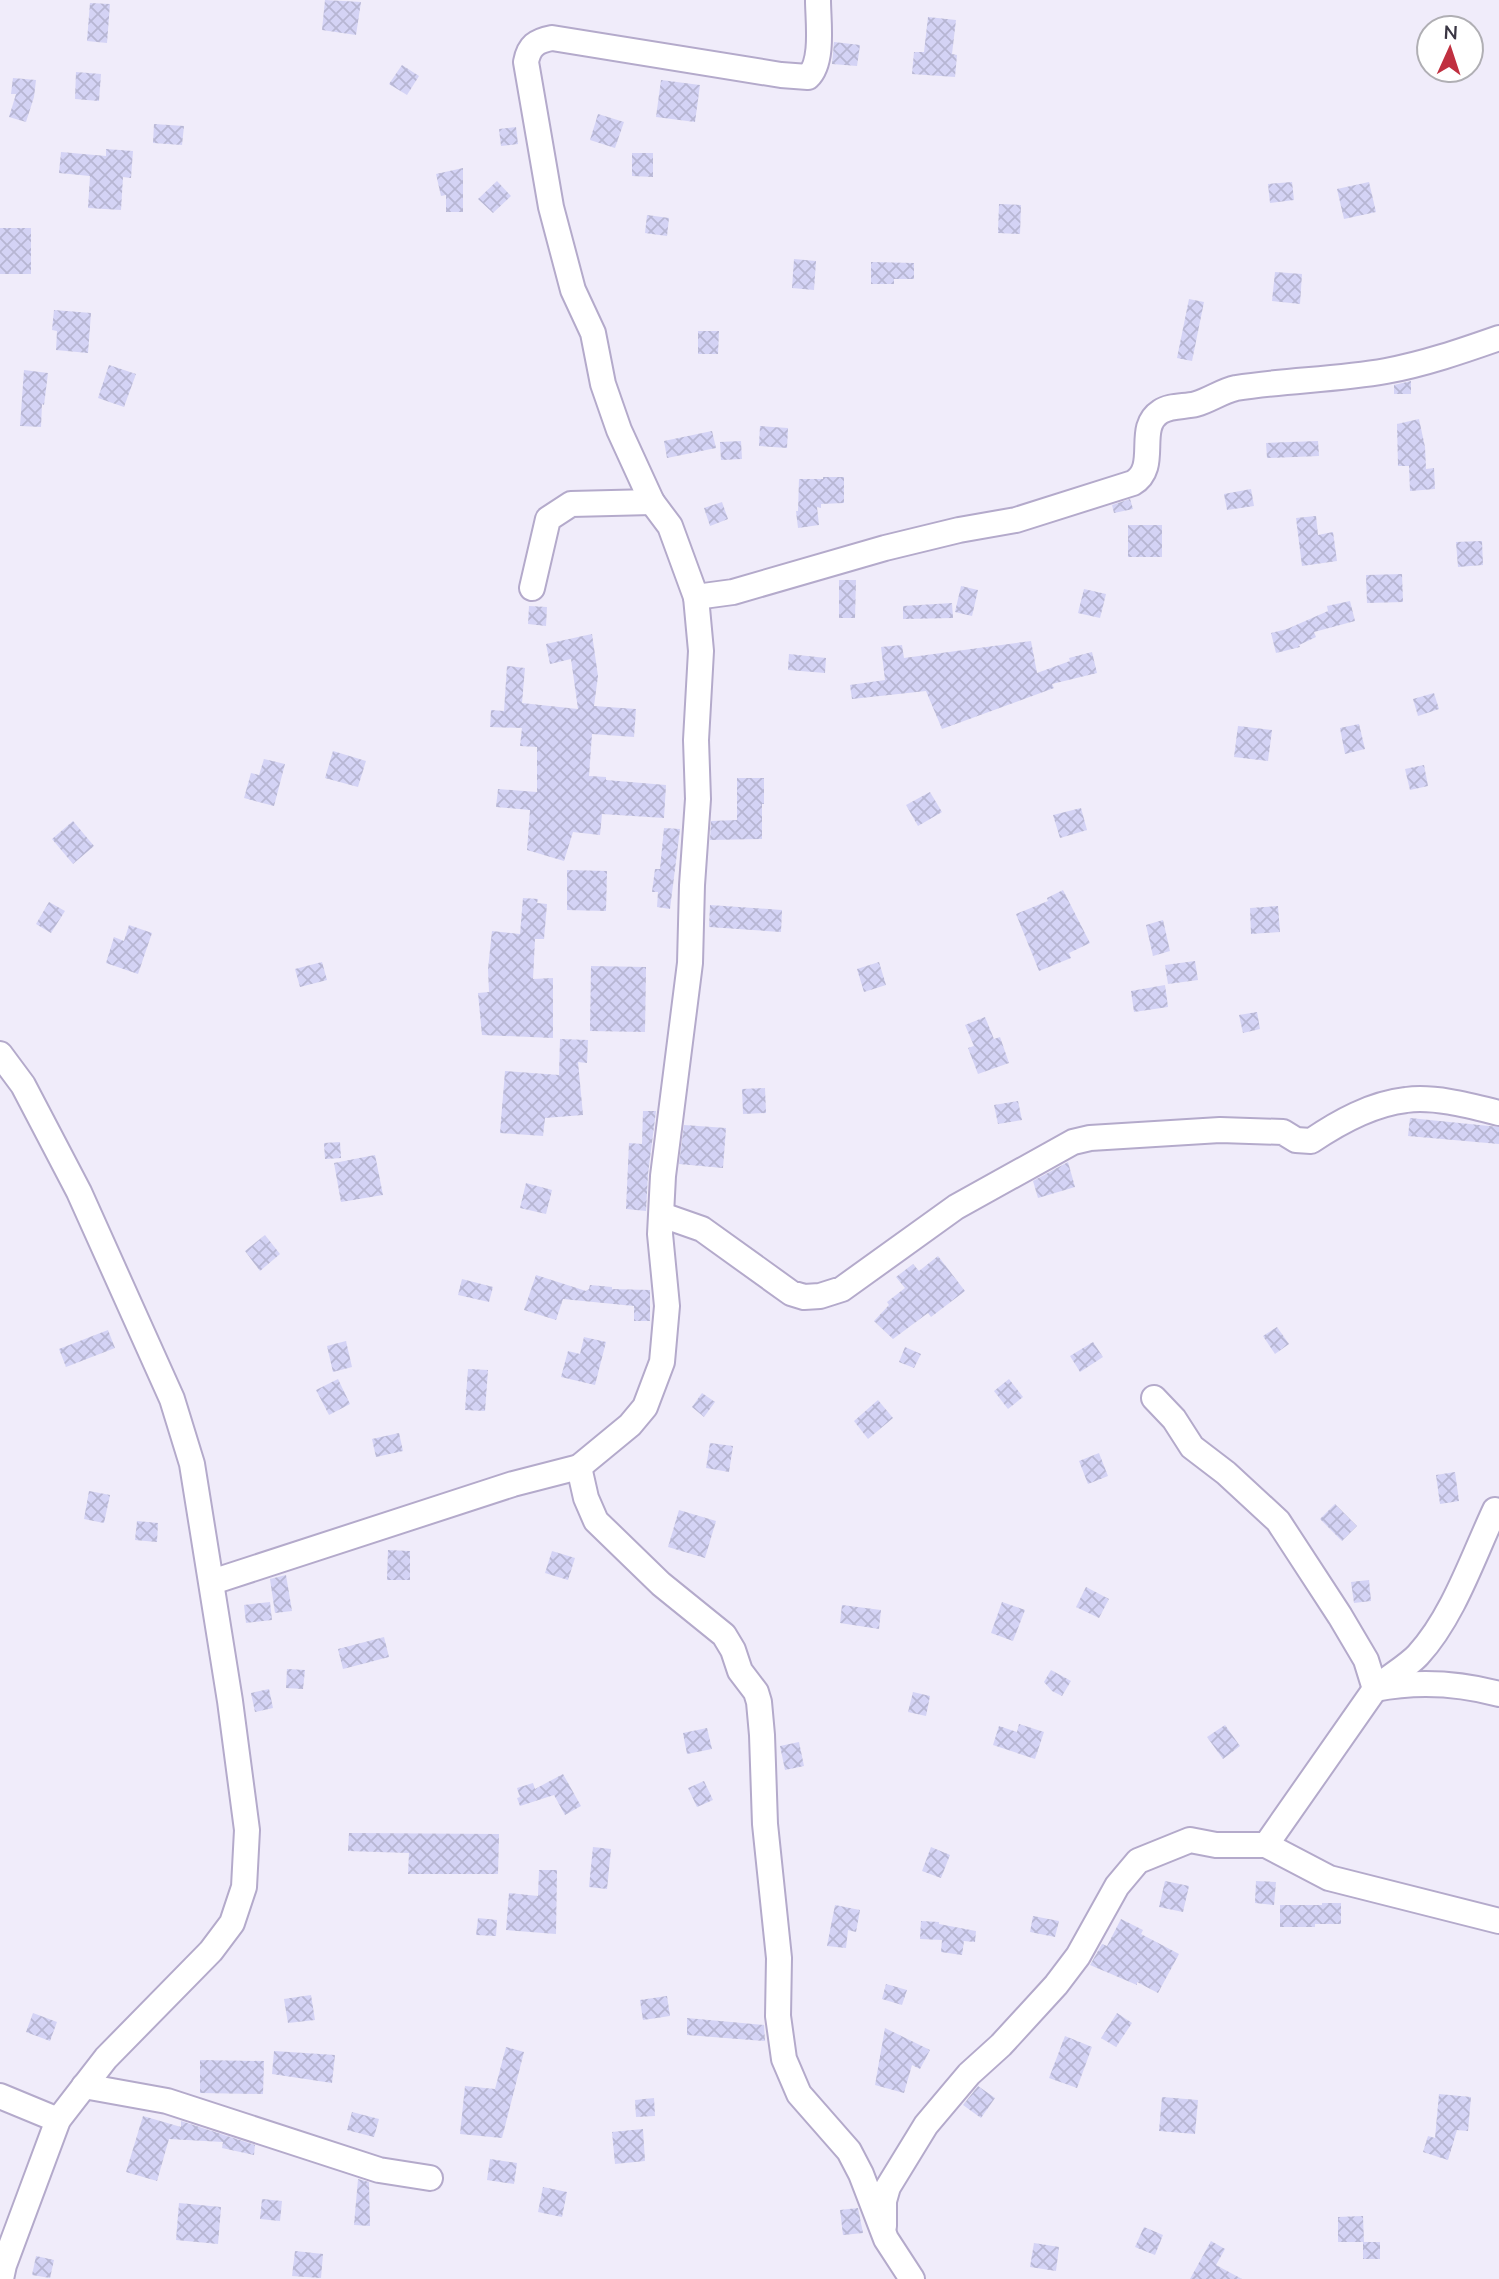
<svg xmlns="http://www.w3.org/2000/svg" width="1499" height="2279" font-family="Mulish,sans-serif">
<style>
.building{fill:url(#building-cross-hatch)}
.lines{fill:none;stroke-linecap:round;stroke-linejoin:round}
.minor-casing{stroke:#b4aacb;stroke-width:28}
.minor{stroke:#fff;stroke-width:24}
</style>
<defs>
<pattern id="building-cross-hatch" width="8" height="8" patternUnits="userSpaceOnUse" patternTransform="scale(1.75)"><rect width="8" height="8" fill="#d4d3f5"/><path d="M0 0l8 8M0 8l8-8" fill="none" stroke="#b7b6d3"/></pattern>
</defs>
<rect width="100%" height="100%" fill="#f0ecfa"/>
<!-- building -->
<g class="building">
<polygon points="325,0 361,2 356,35 322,30"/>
<polygon points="90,3 110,4 107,43 87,41"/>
<polygon points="928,17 956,20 952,54 957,55 955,77 912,74 914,52 924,52"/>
<polygon points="834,42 860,45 857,66 832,64"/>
<polygon points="402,65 419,76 407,95 389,84"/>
<polygon points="76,72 101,74 99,101 75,99"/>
<polygon points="13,78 36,80 34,97 26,122 9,117 16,94 11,94"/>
<polygon points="661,80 700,85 695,122 656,117"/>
<polygon points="598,114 624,122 615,148 590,140"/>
<polygon points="154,124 184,126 182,145 153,143"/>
<polygon points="516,127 518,144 501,146 499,129"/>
<polygon points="106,149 133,151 131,178 123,177 121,210 88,208 90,176 59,173 61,152 106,156"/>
<polygon points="632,153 653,153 653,177 632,176"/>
<polygon points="463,168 463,212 446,212 446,195 441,196 436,174"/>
<polygon points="497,181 511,196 493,213 478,199"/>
<polygon points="1292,182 1294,200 1270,203 1268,184"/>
<polygon points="1369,182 1376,212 1344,219 1337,189"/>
<polygon points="999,204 1021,205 1020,234 998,233"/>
<polygon points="647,215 669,218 667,236 645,233"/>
<rect x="0" y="228" width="31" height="46"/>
<polygon points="794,259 816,261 814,290 792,288"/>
<polygon points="871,262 914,263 914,279 894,279 894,284 871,284"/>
<polygon points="1275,272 1302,274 1300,304 1272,301"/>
<polygon points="1189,299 1204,302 1192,361 1177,358"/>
<polygon points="54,310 91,313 88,353 56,350 57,331 52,330"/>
<polygon points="698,331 719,331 718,354 698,354"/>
<polygon points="109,365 136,374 124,407 98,398"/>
<polygon points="24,370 48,373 44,405 42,404 41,427 20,426"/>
<polygon points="1411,381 1411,394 1394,394 1394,385"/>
<polygon points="1419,419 1425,447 1426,469 1434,468 1435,489 1410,491 1409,466 1398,466 1397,424"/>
<polygon points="760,426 788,428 787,448 759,446"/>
<polygon points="712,431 716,448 667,458 664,441"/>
<polygon points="741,441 742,459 721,460 720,442"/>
<polygon points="1318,441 1319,456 1267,458 1266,443"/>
<polygon points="823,477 844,477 844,503 821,504 821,508 817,507 819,525 798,528 796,511 798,511 799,479 823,479"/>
<polygon points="1251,489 1254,506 1227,510 1224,494"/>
<polygon points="1130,499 1133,509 1114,513 1112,505"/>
<polygon points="722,502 728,519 710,526 704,508"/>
<polygon points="1316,516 1318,535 1333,532 1337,561 1302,566 1296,518"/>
<rect x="1128" y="525" width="34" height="32"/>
<polygon points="1482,541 1483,565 1458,567 1456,542"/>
<polygon points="1402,574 1403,602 1367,603 1366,575"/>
<polygon points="839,580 856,580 855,618 839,618"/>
<polygon points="961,586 978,590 972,616 955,612"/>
<polygon points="1084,589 1106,594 1100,618 1078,613"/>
<polygon points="1350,601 1355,621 1314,632 1316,637 1299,645 1300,647 1276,653 1271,633 1287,629 1328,611 1327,606"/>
<polygon points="952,603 953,618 903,619 903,606"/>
<polygon points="529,606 547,607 546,626 528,624"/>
<polygon points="592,634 598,676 594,706 636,709 634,737 592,734 589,776 606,777 606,780 666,785 664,818 602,814 600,835 573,832 564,861 527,850 530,810 496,807 498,789 537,792 537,747 520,746 522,728 490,727 491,710 504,711 507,666 525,668 522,703 578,709 571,659 550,664 546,644"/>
<polygon points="1031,641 1037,673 1070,661 1069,658 1092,652 1097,673 1052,684 1054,688 942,729 926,691 852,699 850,685 885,680 881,647 902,645 904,658"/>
<polygon points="789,654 826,658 825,673 788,670"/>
<polygon points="1434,693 1439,709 1418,716 1413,699"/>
<polygon points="1359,724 1365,749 1345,754 1340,728"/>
<polygon points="1238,726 1272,730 1268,761 1234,757"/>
<polygon points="333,751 366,761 358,787 325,778"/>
<polygon points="264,759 285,764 274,806 244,798 251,773 259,775"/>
<polygon points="1424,765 1428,786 1410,790 1405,769"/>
<polygon points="737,778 764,778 764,804 762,804 762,839 710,840 711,821 737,820"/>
<polygon points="930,792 942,812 918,826 906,805"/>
<polygon points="1081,808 1087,830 1060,838 1053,815"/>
<polygon points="73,821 94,846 73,864 52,839"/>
<polygon points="664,828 680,829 670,909 657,907 658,892 652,892 655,869 660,869"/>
<polygon points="567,870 607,871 606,911 567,910"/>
<polygon points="1063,890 1090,943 1069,953 1071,958 1039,971 1016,914 1048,901 1047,898"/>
<polygon points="523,898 538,899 537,903 547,904 544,939 535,939 533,979 553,978 553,1038 482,1035 478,993 489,992 488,969 492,931 520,934"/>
<polygon points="49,902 65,911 51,933 36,924"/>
<polygon points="710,905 782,910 781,932 709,927"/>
<polygon points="1278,906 1280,932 1251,934 1250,908"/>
<polygon points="1163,920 1170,951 1153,956 1146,925"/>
<polygon points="129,925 152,933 138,974 106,963 114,937 124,941"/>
<polygon points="1195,961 1198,980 1168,984 1165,965"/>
<polygon points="322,962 327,980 300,987 295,969"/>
<polygon points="879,962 886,985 864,992 857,969"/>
<polygon points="591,966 646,967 645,1032 590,1031"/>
<polygon points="1165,985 1168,1007 1134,1012 1131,991"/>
<polygon points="1257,1012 1260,1029 1243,1033 1239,1015"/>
<polygon points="985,1017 994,1039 1000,1037 1009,1063 978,1074 968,1048 974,1046 965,1025"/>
<polygon points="560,1039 588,1040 587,1063 578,1062 583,1115 545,1118 543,1136 500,1133 505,1071 559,1075"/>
<polygon points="765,1088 766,1113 743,1114 742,1089"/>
<polygon points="1018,1101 1022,1120 998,1124 994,1105"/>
<polygon points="643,1111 656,1111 648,1174 646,1211 626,1209 629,1143 642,1144"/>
<polygon points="1410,1118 1499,1127 1499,1144 1408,1136"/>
<polygon points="684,1125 726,1128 723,1168 679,1164"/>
<polygon points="340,1142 341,1158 325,1159 324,1143"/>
<polygon points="375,1155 383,1195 341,1202 334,1163"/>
<polygon points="1068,1162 1075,1187 1038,1198 1033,1181"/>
<polygon points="526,1183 552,1190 546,1214 520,1208"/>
<polygon points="265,1235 280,1254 260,1271 245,1251"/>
<polygon points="938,1256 965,1291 931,1317 928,1313 893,1339 874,1321 889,1305 887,1302 905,1288 896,1277 913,1264 919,1271"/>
<polygon points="536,1275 586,1291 589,1289 590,1285 612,1287 612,1289 650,1290 650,1321 634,1321 634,1306 563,1299 556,1320 524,1310"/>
<polygon points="462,1279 493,1287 489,1302 458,1295"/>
<polygon points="1277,1327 1289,1344 1275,1354 1263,1336"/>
<polygon points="108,1330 115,1348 66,1367 59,1349"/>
<polygon points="584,1337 606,1342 595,1385 561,1377 568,1351 580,1354"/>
<polygon points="346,1341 352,1367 333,1372 327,1346"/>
<polygon points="1093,1342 1103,1357 1080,1372 1070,1356"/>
<polygon points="905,1347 921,1354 914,1368 899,1362"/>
<polygon points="468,1369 488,1370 485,1411 465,1410"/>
<polygon points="338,1379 350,1404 329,1415 316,1390"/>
<polygon points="1009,1379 1023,1397 1008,1409 994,1391"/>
<polygon points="702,1393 715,1402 704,1417 692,1407"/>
<polygon points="878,1400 893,1418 868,1439 854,1421"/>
<polygon points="399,1433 403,1451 376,1457 372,1439"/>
<polygon points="710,1443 733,1446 729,1472 706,1468"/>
<polygon points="1099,1453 1108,1476 1088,1484 1079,1461"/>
<polygon points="1455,1472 1459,1501 1440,1504 1436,1475"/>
<polygon points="89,1491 110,1495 104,1523 84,1519"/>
<polygon points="1335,1504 1357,1526 1342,1541 1320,1519"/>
<polygon points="679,1510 716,1521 705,1558 668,1547"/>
<polygon points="137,1521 158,1523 157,1542 135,1540"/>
<polygon points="388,1550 410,1551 410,1580 387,1580"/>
<polygon points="552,1551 575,1558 568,1580 545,1573"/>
<polygon points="286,1575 292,1611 275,1613 270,1579"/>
<polygon points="1369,1580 1371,1601 1354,1603 1351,1582"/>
<polygon points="1086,1587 1109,1599 1099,1618 1076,1607"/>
<polygon points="270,1602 272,1620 246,1623 244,1605"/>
<polygon points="1002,1602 1025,1610 1013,1641 991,1633"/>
<polygon points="842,1605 881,1610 879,1629 840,1623"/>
<polygon points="384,1637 389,1657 343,1669 338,1649"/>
<polygon points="287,1669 305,1670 303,1689 286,1688"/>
<polygon points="1051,1670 1071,1681 1062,1696 1052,1691 1044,1682"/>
<polygon points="269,1689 273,1708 255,1712 251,1693"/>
<polygon points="913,1692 930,1696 926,1716 908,1712"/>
<polygon points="1019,1724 1044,1732 1035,1759 993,1745 999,1726 1017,1732"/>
<polygon points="1225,1725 1240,1746 1223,1759 1207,1737"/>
<polygon points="707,1728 712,1749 687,1754 683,1733"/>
<polygon points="799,1742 804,1766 785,1770 780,1746"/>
<polygon points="563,1774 581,1806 565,1815 554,1795 520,1806 517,1798 520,1797 517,1788 533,1783 535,1789"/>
<polygon points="704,1781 713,1800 697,1807 688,1788"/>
<polygon points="349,1833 499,1834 498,1874 408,1874 409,1853 348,1851"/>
<polygon points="593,1847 611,1849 607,1889 589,1887"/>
<polygon points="931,1847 950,1855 941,1878 922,1871"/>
<polygon points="539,1870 557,1870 556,1934 506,1930 509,1893 538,1896"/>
<polygon points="1165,1881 1189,1886 1183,1912 1159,1907"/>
<polygon points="1256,1881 1276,1882 1274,1905 1255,1903"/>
<polygon points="1322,1903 1341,1903 1341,1924 1315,1924 1315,1927 1280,1927 1280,1905 1322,1905"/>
<polygon points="835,1905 860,1910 856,1932 848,1930 846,1948 827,1946"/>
<polygon points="1033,1916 1059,1921 1055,1937 1030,1932"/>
<polygon points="478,1918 497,1920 496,1936 476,1935"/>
<polygon points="1121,1919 1143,1930 1141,1934 1179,1954 1158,1993 1137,1982 1137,1985 1090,1965 1102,1944 1107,1946"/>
<polygon points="921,1921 939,1922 939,1924 976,1931 975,1942 964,1941 962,1955 941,1952 942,1940 920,1939"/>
<polygon points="886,1984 907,1990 902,2005 882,1999"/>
<polygon points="311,1995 315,2020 288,2023 284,1999"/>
<polygon points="667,1996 670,2016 643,2020 640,2000"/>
<polygon points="33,2013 57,2022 50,2041 26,2032"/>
<polygon points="1117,2013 1132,2023 1116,2047 1101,2038"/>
<polygon points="687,2018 764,2025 765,2041 687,2035"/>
<polygon points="885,2028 930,2050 920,2069 912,2065 904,2093 875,2085"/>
<polygon points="1065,2036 1092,2047 1077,2088 1049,2078"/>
<polygon points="506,2047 524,2052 502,2138 460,2134 465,2086 495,2089"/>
<polygon points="274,2051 335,2055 332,2083 272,2074"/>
<polygon points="200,2060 264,2061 263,2094 200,2093"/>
<polygon points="978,2086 995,2098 981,2118 963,2105"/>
<polygon points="1439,2094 1471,2097 1468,2131 1457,2130 1448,2160 1423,2152 1428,2136 1435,2138"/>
<polygon points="1162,2097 1198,2100 1195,2134 1159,2131"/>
<polygon points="654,2098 655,2116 636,2117 635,2100"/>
<polygon points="352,2112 379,2119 374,2137 347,2130"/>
<polygon points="143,2116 181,2127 181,2121 255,2145 254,2155 222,2148 223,2142 169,2139 157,2181 126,2172"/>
<polygon points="643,2129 645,2161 615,2164 612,2132"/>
<polygon points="490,2159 517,2163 514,2184 487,2180"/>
<polygon points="358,2179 369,2182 370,2226 354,2225"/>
<polygon points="543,2187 567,2192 562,2217 538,2212"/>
<polygon points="262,2199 282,2201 280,2221 260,2219"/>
<polygon points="179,2203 221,2207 218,2244 176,2240"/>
<polygon points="858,2208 863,2233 843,2235 840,2210"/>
<polygon points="1363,2216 1364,2242 1338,2242 1338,2217"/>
<polygon points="1144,2227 1163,2235 1155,2255 1135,2247"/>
<polygon points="1211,2241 1225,2249 1216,2265 1242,2279 1190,2279"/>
<rect x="1363" y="2242" width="17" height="17"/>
<polygon points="1034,2243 1059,2247 1056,2271 1030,2267"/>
<polygon points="295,2251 323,2254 321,2278 292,2276"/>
<polygon points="36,2256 54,2260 50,2278 32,2275"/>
</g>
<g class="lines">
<!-- minor casing -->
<g class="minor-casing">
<g id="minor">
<path d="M818,0c0,21 6,62 -10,77l-27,-2 -229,-37c-16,3 -23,8 -26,24l25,145 22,83 20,43 10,51 16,46 33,72 18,24 26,71 37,-5 152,-44 74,-18 57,-10 117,-37c27,-16 2,-55 27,-71 10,-7 25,-5 36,-8 14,-4 26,-13 40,-16 50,-8 100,-8 150,-17 38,-7 76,-20 113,-33"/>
<polyline points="532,588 548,519 571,504 652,502"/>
<polyline points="0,1054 23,1085 79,1192 172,1399 192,1464 230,1701 247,1830 244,1887 232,1923 211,1951 106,2058 58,2120 4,2265 1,2279"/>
<path d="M662,1215l40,14 89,64 13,4 16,-1 22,-7 114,-82 117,-65 17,-4 130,-8 63,2 13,8 15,1c28,-19 60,-37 95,-41 29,-4 65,6 93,13"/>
<path d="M1154,1398l20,21 18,28 34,26 52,48 62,95 26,44 9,29c41,-8 83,-6 124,5"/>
<polyline points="579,1467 586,1498 596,1521 661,1584 724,1635 733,1650 740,1671 756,1692 759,1702 762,1735 765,1824 779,1958 778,2016 784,2059 799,2094 849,2151 861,2174 886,2239 912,2279"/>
<polyline points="212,1582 513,1484 579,1467 630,1425 645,1407 662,1362 667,1306 660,1234 663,1176 690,963 692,885 698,799 696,740 701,651 696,597"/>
<path d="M1266,1845l109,-156c12,-11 33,-23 43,-34 35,-38 55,-98 77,-145"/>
<polyline points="84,2086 167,2101 379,2170 430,2178"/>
<polyline points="0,2096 58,2120"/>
<polyline points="884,2226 884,2201 888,2187 926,2125 969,2074 1001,2045 1056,1985 1078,1956 1117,1886 1138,1861 1190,1840 1216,1845 1266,1845 1329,1878 1499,1921"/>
</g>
</g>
<!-- minor -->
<use href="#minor" class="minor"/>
</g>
<!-- north arrow -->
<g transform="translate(1450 49) rotate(3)"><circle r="33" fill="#ffffff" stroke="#b0afb4" stroke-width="2"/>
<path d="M0-5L12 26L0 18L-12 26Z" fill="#c03040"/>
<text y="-10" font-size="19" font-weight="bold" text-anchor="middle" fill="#3a3643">N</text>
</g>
</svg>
